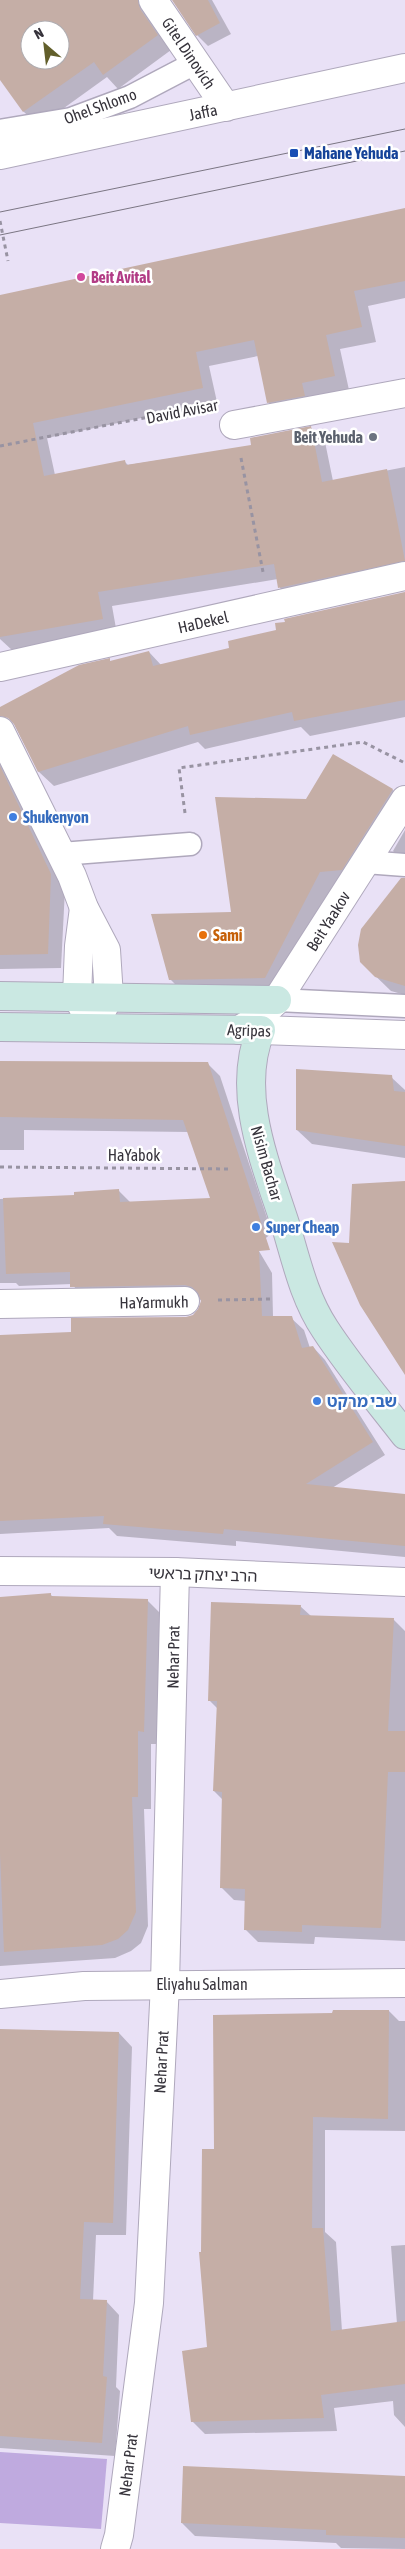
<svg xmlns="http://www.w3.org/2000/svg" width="405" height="2549" font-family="'Asap Condensed','Noto Sans Hebrew',sans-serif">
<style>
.green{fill:#bfaadf}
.shadow{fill:#0003;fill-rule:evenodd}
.building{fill:#c5aea6;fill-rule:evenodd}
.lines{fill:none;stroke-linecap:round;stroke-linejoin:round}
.lane-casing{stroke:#afa8bc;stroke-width:25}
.street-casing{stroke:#afa8bc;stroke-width:30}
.secondary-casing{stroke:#afa8bc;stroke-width:30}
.path{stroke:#9893a2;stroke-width:3;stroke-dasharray:4 4;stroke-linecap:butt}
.lane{stroke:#fff;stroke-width:22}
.street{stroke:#fff;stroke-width:28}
.secondary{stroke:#cae8e2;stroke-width:28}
.tram{stroke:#7b7683;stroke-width:1}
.transit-dot{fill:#1a4fb4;stroke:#fff;stroke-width:2}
.hotel-dot{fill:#d1479c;stroke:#fff;stroke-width:2}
.worship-dot{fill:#6b7280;stroke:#fff;stroke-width:2}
.shop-dot{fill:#3f7fe0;stroke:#fff;stroke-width:2}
.food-dot{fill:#e8710a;stroke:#fff;stroke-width:2}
.labels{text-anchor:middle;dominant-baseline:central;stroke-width:5;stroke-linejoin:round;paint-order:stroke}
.street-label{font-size:16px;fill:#36333b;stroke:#fff}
.transit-label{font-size:16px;font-weight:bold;fill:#164399;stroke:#fff;text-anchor:start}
.hotel-label{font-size:16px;font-weight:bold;fill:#b23c85;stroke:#fff;text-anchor:start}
.worship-label{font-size:16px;font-weight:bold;fill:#5b616d;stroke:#fff;text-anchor:end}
.shop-label{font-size:16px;font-weight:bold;fill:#366cbe;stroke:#fff;text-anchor:start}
.food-label{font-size:16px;font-weight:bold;fill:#c56008;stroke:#fff;text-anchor:start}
</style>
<rect width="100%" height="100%" fill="#e9e1f6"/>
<!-- green -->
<polygon class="green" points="0,2452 107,2459 101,2529 0,2523"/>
<!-- shadow -->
<g class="shadow">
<path d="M7,0h137l27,50 -53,39 -11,-12 -68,49 -15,-14 -24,-34v-62zM30,30h30v30h-30z"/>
<polygon points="173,0 212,0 231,34 208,46 197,35"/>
<polygon points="405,210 405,298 368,306 376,342 340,349 349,390 283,417 268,402 258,356 209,366 217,402 47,438 55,475 125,462 128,465 253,446 311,428 325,442 333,481 405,467 405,578 294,602 280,588 278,579 112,606 117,634 13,651 0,639 0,296"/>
<polygon points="405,593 405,717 310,736 301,727 205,749 198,742 54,786 39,772 12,720 109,660 111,662 149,652 162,666 231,649 278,631"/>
<polygon points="0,754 65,889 61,968 0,969"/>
<polygon points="334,756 393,790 405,802 279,992 184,993 170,979 232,913 307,800"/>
<polygon points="405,830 405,863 393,851"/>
<polygon points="405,879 405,995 391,991 361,962"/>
<polygon points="0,1062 207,1063 220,1076 272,1233 256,1246 272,1273 273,1317 291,1318 304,1330 310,1348 313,1347 325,1360 385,1455 332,1488 405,1495 405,1557 236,1541 236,1546 117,1536 109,1528 0,1534 0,1336 73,1334 186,1318 193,1316 199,1310 202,1301 198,1298 84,1299 72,1284 19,1286 16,1283 0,1283 0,1199 75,1196 119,1191 131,1203 212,1199 189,1132 24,1130 24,1150 0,1150"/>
<polygon points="391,1077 405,1090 405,1158 312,1144 297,1130"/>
<polygon points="50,1594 54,1598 147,1600 161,1614 157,1744 151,1744 151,1809 144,1809 148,1926 141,1943 131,1951 115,1958 0,1966 0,1598"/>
<polygon points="300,1606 311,1616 394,1620 405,1631 405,1941 315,1937 314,1944 258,1942 245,1929 246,1901 234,1900 221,1887 223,1800 214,1791 218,1709 209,1700"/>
<polygon points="389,2011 399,2021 405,2021 405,2131 325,2130 325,2232 336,2242 342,2331 397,2324 391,2246 405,2245 405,2427 394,2415 393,2401 334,2408 337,2431 205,2434 192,2421 208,2349 203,2253 215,2150 334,2015"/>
<polygon points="0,2031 119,2033 132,2047 126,2235 96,2235 93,2301 106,2301 119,2315 116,2387 120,2391 115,2456 0,2448"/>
<polygon points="405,2477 405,2549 341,2548 336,2543 195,2536 182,2523"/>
</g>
<!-- building -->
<g class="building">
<path d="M0,0h138l2,9 18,26 -55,40 -9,-13 -71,50 -23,-32zM30,30h30v30h-30z"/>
<polygon points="172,0 208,0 220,23 196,36"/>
<polygon points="405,208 405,281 354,291 362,327 326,335 335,376 302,383 305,396 267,403 254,340 196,352 203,388 33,423 44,476 125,460 126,465 251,445 250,438 311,426 322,482 387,469 405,561 278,588 274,564 98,592 103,619 0,637 0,295"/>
<polygon points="405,592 405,700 294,721 292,712 190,735 188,726 38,772 14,724 8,718 0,716 0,707 79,665 110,658 110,661 149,651 153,666 229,648 228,641 276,630 275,623 285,622 284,619"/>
<polygon points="333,754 393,789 342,870 320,872 265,978 169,980 151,914 231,912 215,797 306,799"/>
<polygon points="0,766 51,874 48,954 0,955"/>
<polygon points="401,878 405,878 405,986 375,977 360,962 358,945 361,929"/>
<polygon points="0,1061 208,1062 270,1250 259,1251 262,1316 292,1316 302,1348 313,1346 373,1442 306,1484 405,1494 405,1546 224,1529 223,1534 103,1524 104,1516 0,1521 0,1335 71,1332 71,1318 186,1317 193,1315 198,1309 201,1301 198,1293 192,1287 185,1285 70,1287 70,1272 6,1274 3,1198 74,1195 74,1192 119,1189 120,1202 210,1198 183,1120 0,1117"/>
<polygon points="296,1069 392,1075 394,1091 405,1092 405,1146 296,1130"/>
<polygon points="405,1181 405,1375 360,1305 332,1242 349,1243 352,1184"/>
<polygon points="51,1593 51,1596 148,1599 144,1732 138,1731 138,1797 132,1797 136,1912 128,1930 118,1939 102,1945 4,1952 0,1853 0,1597"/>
<polygon points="211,1602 301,1605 300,1615 394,1618 388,1731 405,1731 405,1772 388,1772 381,1928 302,1925 302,1932 244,1930 245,1889 220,1888 222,1792 213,1791 217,1701 208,1701"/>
<polygon points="333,2010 389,2010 388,2119 313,2117 312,2228 323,2228 331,2331 405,2321 405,2384 321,2395 324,2418 191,2422 182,2351 207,2347 199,2252 201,2252 202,2149 214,2149 213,2015 332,2013"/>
<polygon points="0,2029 119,2032 113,2223 84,2222 80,2299 107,2300 103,2376 107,2377 102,2443 0,2436"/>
<polygon points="183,2466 405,2476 405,2538 326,2535 326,2530 181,2523"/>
</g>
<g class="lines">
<!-- lane casing -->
<g class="lane-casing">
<g id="lane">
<polyline points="0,131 71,119 130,97 195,63"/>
<polyline points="61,854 190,844"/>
<polyline points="365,862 405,865"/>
<polyline points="277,1000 405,1006"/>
</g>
</g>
<!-- street casing -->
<g class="street-casing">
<g id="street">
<polyline points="153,0 226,107"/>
<polyline points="0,155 405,68"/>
<polyline points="234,425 405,393"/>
<polyline points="0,667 405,576"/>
<polyline points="0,731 72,876 84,908 106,950 109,997 93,1027"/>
<polyline points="84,908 79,946 77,996 89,1019"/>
<polyline points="239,1030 256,1020 277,1000 405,800"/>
<polyline points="261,1030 405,1035"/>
<polyline points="0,1304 185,1301"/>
<polyline points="0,1571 175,1572 405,1582"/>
<polyline points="0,1994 84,1986 405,1983"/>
<polyline points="115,2549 119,2535 149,2303 165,1984 175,1572"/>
</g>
</g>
<!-- secondary casing -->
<g class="secondary-casing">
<g id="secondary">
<polyline points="0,996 277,1000"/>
<path d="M0,1027l261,3c-27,64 7,139 26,200 10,34 18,69 38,99 24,37 53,71 80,106"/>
</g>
</g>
<!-- path -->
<g class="path">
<polyline points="0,221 8,261"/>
<polyline points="0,446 205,406"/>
<polyline points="241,458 263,572"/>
<polyline points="185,813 179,768 363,742 405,763"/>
<polyline points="0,1167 232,1169"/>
<polyline points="218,1300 272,1299"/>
</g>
<!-- lane -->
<use href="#lane" class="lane"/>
<!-- street -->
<use href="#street" class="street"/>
<!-- secondary -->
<use href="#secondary" class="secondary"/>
<!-- tram -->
<g class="tram">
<polyline points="0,212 405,129"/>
<polyline points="0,235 405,151"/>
</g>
</g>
<!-- markers -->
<rect class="transit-dot" x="289" y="148" width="10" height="10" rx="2.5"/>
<circle class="hotel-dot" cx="81" cy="277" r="5"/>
<circle class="worship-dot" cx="373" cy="437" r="5"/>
<g class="shop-dot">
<circle cx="13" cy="817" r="5"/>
<circle cx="256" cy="1227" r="5"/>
<circle cx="317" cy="1401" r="5"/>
</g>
<circle class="food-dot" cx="203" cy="935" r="5"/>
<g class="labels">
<!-- street labels -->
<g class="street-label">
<text transform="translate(189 53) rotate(56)">Gitel Dinovich</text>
<text transform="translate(100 106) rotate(-20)">Ohel Shlomo</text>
<text transform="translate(203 112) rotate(-12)">Jaffa</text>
<text transform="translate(182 411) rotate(-11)">David Avisar</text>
<text transform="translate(203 622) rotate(-13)">HaDekel</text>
<text transform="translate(328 921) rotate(-58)">Beit Yaakov</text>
<text transform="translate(249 1030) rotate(2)">Agripas</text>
<text x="134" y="1155">HaYabok</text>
<text transform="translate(267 1163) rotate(74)">Nisim Bachar</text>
<text transform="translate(154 1302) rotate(-1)">HaYarmukh</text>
<text transform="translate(203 1574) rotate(2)">הרב יצחק בראשי</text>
<text transform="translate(173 1657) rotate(-89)">Nehar Prat</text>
<text x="202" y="1984">Eliyahu Salman</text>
<text transform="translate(161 2062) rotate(-87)">Nehar Prat</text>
<text transform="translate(128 2465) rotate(-83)">Nehar Prat</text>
</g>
<!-- transit labels -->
<g class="transit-label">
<text x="304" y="153">Mahane Yehuda</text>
</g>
<!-- hotel labels -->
<g class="hotel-label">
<text x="91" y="277">Beit Avital</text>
</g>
<!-- worship labels -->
<g class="worship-label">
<text x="363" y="437">Beit Yehuda</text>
</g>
<!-- shop labels -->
<g class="shop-label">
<text x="23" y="817">Shukenyon</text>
<text x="266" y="1227">Super Cheap</text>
<text x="327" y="1401">שבי מרקט</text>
</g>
<!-- food labels -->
<g class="food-label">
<text x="213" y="935">Sami</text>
</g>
</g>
<!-- north arrow -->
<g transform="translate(45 45) rotate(332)"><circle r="24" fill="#ffffff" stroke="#afadb1"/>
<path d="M0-4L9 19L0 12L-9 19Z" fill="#625f2b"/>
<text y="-8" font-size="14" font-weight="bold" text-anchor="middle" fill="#36333b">N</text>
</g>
</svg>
